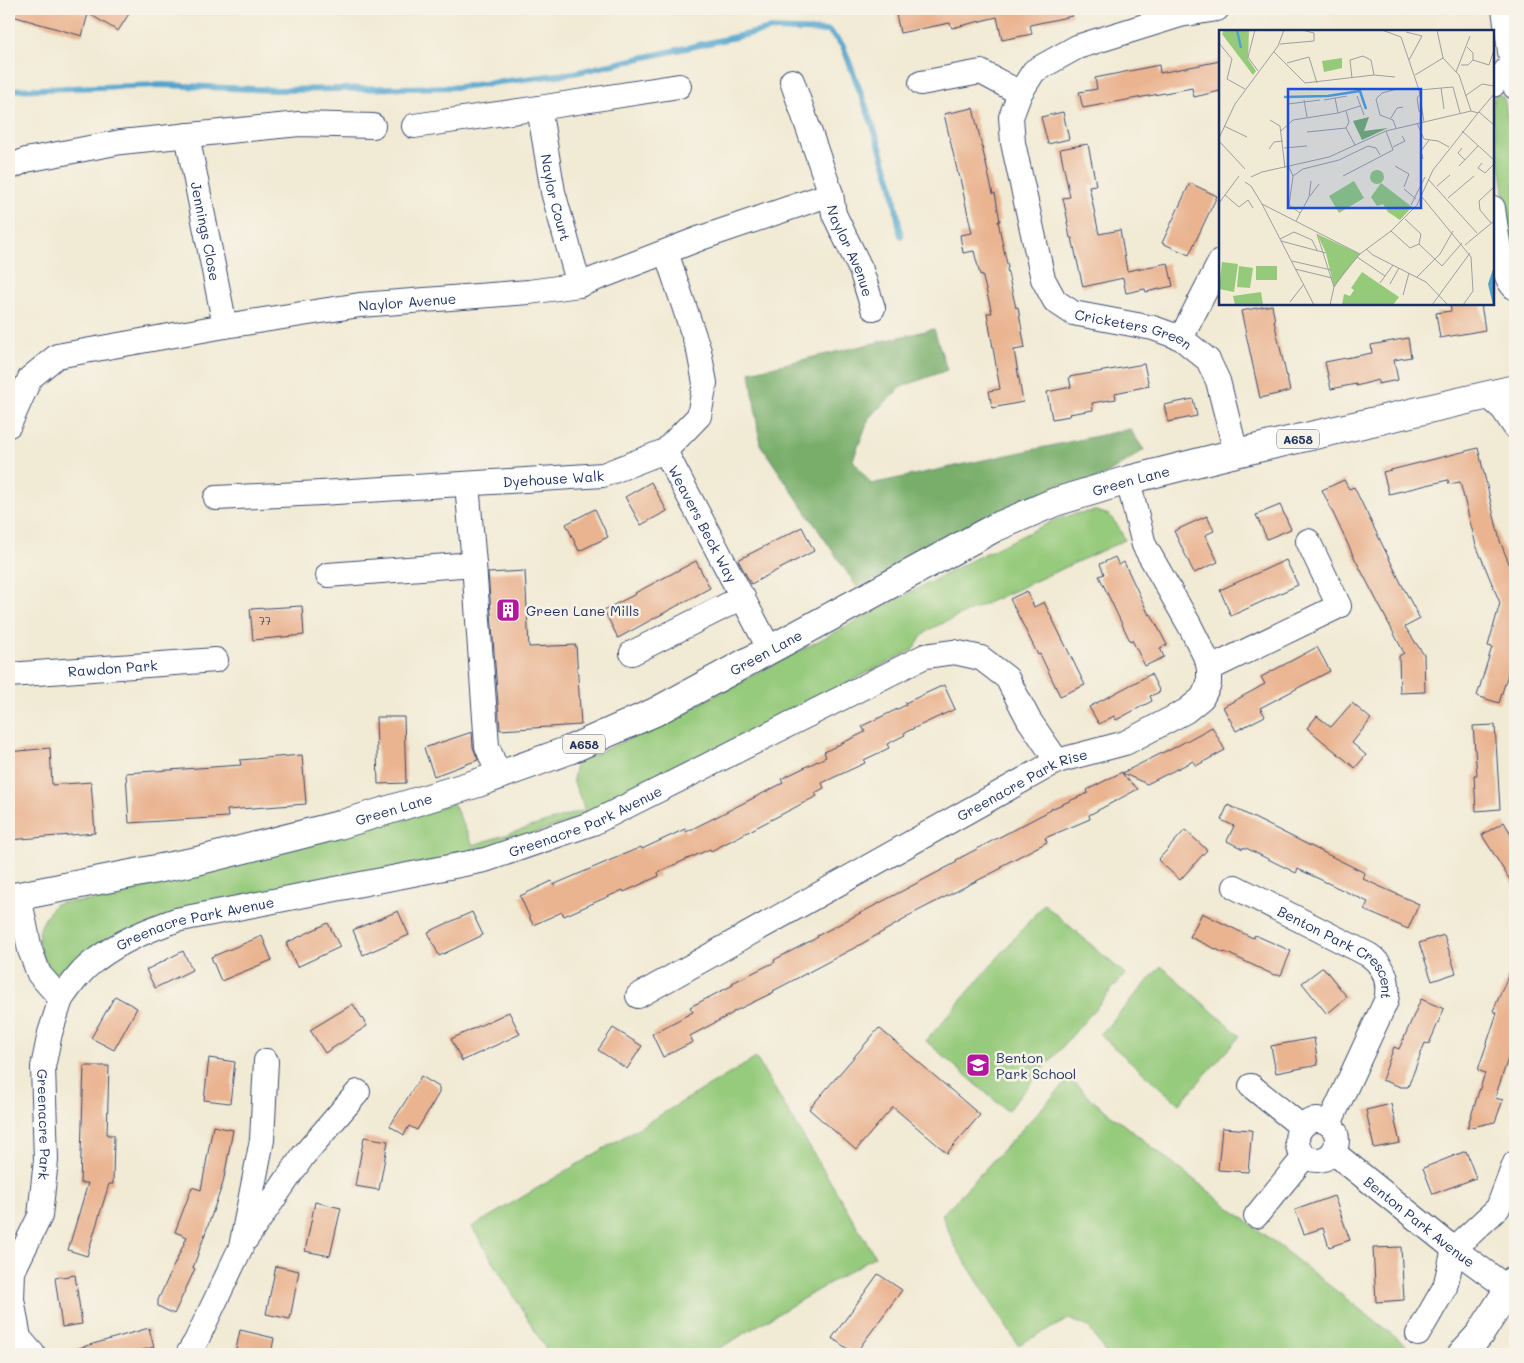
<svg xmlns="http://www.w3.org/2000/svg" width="1524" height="1363" font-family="Mali,sans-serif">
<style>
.green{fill:#96ca7b;stroke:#587c6c}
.forest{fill:#78ae6b;stroke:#4a6e64}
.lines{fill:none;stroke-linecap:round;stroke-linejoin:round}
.stream{stroke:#52a4cd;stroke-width:6}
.building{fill:#eab491}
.street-casing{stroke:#3b4b70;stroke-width:26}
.secondary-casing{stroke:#3b4b70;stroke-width:30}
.highway-casing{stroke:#3b4b70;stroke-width:30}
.street{stroke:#fff;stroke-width:24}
.secondary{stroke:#fff;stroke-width:28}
.highway{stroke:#fff;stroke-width:28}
.labels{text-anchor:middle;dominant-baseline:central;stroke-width:5;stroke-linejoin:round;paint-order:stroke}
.number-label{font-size:11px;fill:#4f506b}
.shield{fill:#f7f3e8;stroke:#5d6a87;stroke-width:1}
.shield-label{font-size:12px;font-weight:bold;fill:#1b2f5e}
.street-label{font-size:14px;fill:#1b2f5e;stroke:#f7f3e8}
.poi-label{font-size:14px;fill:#1b2f5e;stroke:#f7f3e8;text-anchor:start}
.inset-river{fill:none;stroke:#52a4cd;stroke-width:2.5}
.inset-road{fill:none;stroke:#9b9fa5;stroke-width:1}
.view{fill:#1d4ed8;fill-opacity:0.15;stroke:#1d4ed8;stroke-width:2.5}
.inset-edge{fill:none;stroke:#1b2f5e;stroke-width:2.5}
</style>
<rect width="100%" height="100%" fill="#f7f3e8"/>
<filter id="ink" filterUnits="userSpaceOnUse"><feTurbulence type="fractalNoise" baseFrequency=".02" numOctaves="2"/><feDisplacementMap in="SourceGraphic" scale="10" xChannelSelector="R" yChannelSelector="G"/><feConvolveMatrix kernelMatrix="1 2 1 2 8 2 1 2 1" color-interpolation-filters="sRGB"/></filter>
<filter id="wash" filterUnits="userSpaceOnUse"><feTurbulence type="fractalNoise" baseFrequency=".0096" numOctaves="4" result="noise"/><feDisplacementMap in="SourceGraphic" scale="20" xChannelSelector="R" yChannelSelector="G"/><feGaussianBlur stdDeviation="1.12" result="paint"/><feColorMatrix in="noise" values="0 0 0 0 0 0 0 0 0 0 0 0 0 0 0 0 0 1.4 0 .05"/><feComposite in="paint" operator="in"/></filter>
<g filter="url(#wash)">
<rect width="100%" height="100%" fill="#f1ead4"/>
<!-- green -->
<g class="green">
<polygon points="1497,94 1503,97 1505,102 1515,165 1515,266 1493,116 1493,98"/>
<path d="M1096,511l13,4 9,11 7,14 -195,89 -8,7 -8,13 -327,167 -140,45 -233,45 -146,69c-15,0 -18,-2 -24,-16 -11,-23 -4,-35 11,-55l12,-2 25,-1 99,-26 262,-72 20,42 112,-35 -12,-30 3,-17 85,-39 315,-166 79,-38 19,-6z"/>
<polygon points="1044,904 1125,974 1007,1111 926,1041"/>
<polygon points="1161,966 1240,1036 1179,1104 1100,1035"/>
<polygon points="756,1058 875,1256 710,1354 549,1354 472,1227"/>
<polygon points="1070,1078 1092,1100 1417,1354 1106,1354 1089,1327 1069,1319 1018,1345 954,1244 942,1215"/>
</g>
<!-- forest -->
<polygon class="forest" points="934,329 947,370 901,387 869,418 853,460 871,484 1130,429 1144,450 1095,482 857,587 760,444 750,372"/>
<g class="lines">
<!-- stream -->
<polyline class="stream" points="9,90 162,85 276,90 459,87 574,73 771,29 829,31 843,46 873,126 892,185 901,236"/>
</g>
<g id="blocks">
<!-- building -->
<g class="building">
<polygon points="9,9 67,9 88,14 82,36 9,15"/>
<polygon points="81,9 132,9 118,31"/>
<polygon points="895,9 1006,9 1006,10 1013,9 1071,9 1072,16 1030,25 1032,34 1002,40 997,17 952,28 950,23 900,33"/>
<polygon points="1220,61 1220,91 1194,97 1192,88 1083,108 1079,92 1097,89 1095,78 1159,65 1160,73"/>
<polygon points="973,108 993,194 995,193 1000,221 998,221 1002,241 1008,268 1007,269 1016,308 1018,307 1025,348 1014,350 1023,402 992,408 989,391 1000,389 987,313 992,313 982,274 980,275 974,251 963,253 960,235 972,233 959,174 958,174 944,114"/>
<polygon points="1063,112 1069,139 1048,144 1041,117"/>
<polygon points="1088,144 1096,185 1089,186 1099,234 1120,230 1127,271 1168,263 1173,286 1146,292 1145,289 1126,293 1123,278 1083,287 1072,238 1070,238 1067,222 1068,222 1063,198 1070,197 1060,149"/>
<polygon points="1190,183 1217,196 1189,255 1162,243"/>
<polygon points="1450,304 1481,304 1485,330 1440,338 1436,313 1451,311"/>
<polygon points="1272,305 1275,321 1274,321 1290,391 1260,398 1241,311"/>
<polygon points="1408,338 1411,357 1394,360 1398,380 1378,384 1378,380 1356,386 1356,384 1331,389 1325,362 1372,353 1371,345"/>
<polygon points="1144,364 1149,386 1115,393 1116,399 1092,403 1093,410 1069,414 1070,416 1052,419 1047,392 1071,387 1069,377"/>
<polygon points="1193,399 1197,416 1168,422 1164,405"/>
<polygon points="1478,448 1500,541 1510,566 1515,567 1515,651 1499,703 1477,696 1492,647 1488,646 1500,603 1476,545 1460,482 1449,484 1448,480 1389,494 1383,472"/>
<polygon points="1344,480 1349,489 1354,487 1403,587 1420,619 1405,627 1424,655 1425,692 1400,693 1399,656 1404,653 1352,553 1322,490"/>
<polygon points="651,482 667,511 641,525 625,497"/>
<polygon points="1280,505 1291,529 1267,539 1256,515"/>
<polygon points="595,509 608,537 579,551 566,524"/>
<polygon points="1207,516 1214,531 1205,535 1218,562 1194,573 1174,531"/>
<polygon points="802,527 814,551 751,584 738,560"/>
<polygon points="1115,557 1119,565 1124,562 1149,615 1151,614 1167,645 1160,648 1164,657 1145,666 1132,640 1130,641 1099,576 1104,574 1100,564"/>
<polygon points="1286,560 1298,585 1231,616 1220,590"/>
<polygon points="696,561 710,588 618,638 604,610 636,594 635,593"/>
<polygon points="525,571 529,647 576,645 581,725 500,730 488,573"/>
<polygon points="1027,591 1034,607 1044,602 1085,685 1060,696 1040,654 1038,655 1010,599"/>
<polygon points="302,606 304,635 253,640 250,609"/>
<polygon points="1317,647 1330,671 1260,708 1265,716 1236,731 1223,707 1265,684 1261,677"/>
<polygon points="1151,674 1160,692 1150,696 1152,701 1116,720 1114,716 1099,724 1089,707"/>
<polygon points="944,685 955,709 904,733 905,735 887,744 889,748 864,760 865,763 822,783 824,788 815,793 817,796 711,851 710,849 658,872 659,876 624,892 623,890 564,916 562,912 533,925 520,896 552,881 553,885 641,847 642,849 685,829 686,832 714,818 783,783 781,779 826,757 824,752 865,732 862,726 906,705 905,703"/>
<polygon points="1352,703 1371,719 1352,743 1366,755 1355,768 1307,728 1317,716 1331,727"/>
<polygon points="376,717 404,717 406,783 378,784"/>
<polygon points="1495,725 1500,809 1476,811 1474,775 1477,775 1473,726"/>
<polygon points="1212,727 1225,750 1196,766 1193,761 1147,784 1122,773 1168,750 1168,751"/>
<polygon points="472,732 473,747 478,760 434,776 424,748"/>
<polygon points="50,748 52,785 91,782 95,833 9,840 9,752"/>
<polygon points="302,755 306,804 227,810 228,817 129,823 126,773 241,765 240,760"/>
<polygon points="1122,772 1124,776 1138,789 1089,815 1090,819 1045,838 1047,842 1001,866 1002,868 906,917 907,918 856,947 773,991 774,992 733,1012 733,1013 690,1036 693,1042 663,1057 652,1034 693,1012 690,1007 733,985 732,983 775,962 774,960 818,937 817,936 957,862 956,860 1051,810 1051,809 1088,793 1087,790"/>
<polygon points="1228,805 1365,873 1363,879 1419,904 1408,929 1364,910 1368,902 1298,869 1296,873 1244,847 1243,849 1227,841 1234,826 1221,820"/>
<polygon points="1504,822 1515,841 1515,888 1482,835"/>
<polygon points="1185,830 1207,850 1180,880 1158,860"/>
<polygon points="398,911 409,935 363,955 353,930"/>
<polygon points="472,912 483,935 439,956 428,932"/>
<polygon points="1202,913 1253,938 1255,935 1291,951 1281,975 1274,975 1225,952 1224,953 1190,937"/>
<polygon points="328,923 340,947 297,967 286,943"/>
<polygon points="1444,935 1456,973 1432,981 1419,943"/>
<polygon points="262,936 272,960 221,981 211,957"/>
<polygon points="183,951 192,970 155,988 146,970"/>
<polygon points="1515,960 1515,1037 1495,1098 1503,1100 1495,1122 1467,1128 1485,1073 1478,1070 1497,1013 1493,1011"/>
<polygon points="1323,967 1347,997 1327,1014 1302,983"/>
<polygon points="115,996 137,1008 114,1050 91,1038"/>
<polygon points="1421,999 1444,1009 1429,1044 1425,1043 1408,1087 1401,1087 1382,1080 1394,1047 1399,1049"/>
<polygon points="353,1004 367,1026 325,1053 310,1030"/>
<polygon points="509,1012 520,1034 462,1061 451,1039"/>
<polygon points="613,1028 642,1046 627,1069 598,1050"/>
<polygon points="879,1028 980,1115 947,1153 893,1107 856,1150 809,1109"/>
<polygon points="1314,1038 1318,1065 1276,1073 1271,1046"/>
<polygon points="209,1058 235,1062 230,1103 204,1100"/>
<polygon points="84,1066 109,1066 107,1135 114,1135 113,1184 109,1184 87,1256 68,1250 88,1183 80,1183"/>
<polygon points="421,1076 439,1087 439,1093 417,1130 409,1126 404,1135 390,1126"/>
<polygon points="1391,1104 1400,1143 1374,1148 1366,1110"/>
<polygon points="213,1126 233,1130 223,1183 193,1268 195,1269 174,1314 158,1306 158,1300 187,1237 175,1232 192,1187 201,1190"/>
<polygon points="1222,1128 1252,1130 1248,1172 1218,1170"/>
<polygon points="364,1137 388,1141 379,1190 355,1186"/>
<polygon points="1466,1151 1476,1178 1433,1194 1423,1168"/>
<polygon points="1334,1196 1350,1240 1329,1247 1323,1228 1304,1234 1295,1210"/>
<polygon points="315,1202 341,1208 330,1256 305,1251"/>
<polygon points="1401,1247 1404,1300 1376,1302 1373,1248"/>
<polygon points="276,1266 299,1271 290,1319 266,1314"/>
<polygon points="878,1274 902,1290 855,1354 832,1338"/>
<polygon points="75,1275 82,1324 62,1327 55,1278"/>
<polygon points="149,1328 154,1347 128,1354 73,1354 72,1350"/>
<polygon points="240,1330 274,1338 271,1354 235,1354"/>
</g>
</g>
</g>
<g filter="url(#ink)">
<use href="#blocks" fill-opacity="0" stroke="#3b4b70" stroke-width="1"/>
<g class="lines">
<!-- street casing -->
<g class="street-casing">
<g id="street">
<path id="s1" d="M1217,9l-37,6 -103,32 -43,24 -14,22 -9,24 2,26 30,136 12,22 18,12 80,15 28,10 27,22 10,21 18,72"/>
<polyline points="1504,9 1515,87"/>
<path id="s2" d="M792,81l39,113 3,20 27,56 12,38"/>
<polyline points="921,83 981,72 1020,93"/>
<polyline points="1493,85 1511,65"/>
<path id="s3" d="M539,108l14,84 26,93"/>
<polyline points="414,126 539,108 679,86"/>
<path id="s4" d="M187,135l38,191"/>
<polyline points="9,168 26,160 121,142 299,124 373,126"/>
<path d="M1493,208c3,20 7,68 22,80"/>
<polyline points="1181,338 1220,262"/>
<polyline points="1487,395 1503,409 1515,427"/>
<path id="s5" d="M9,425l21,-47 27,-22 168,-30 135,-21 169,-13 50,-7 122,-47 130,-44"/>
<path id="s6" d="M665,451l105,199"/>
<polyline points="467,484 474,564"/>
<path id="s7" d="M216,498l105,-5 282,-18 62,-24 34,-35 6,-33 -6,-32 -33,-99"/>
<polyline points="328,575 474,564 487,746 499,776"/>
<polyline points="632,653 743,597"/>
<polyline points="1209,669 1339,606 1308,541"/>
<path id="s8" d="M9,675l207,-15"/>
<path id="s9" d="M1235,887l134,68c16,11 21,28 17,46l-57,123"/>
<path id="s10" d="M19,896l11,54 9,24 22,25 -11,34 -7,34 3,93 -6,56 -27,55 -1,28 7,39 14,16"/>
<path id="s11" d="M638,996l419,-235 68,-18 61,-32 16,-13 7,-14v-15l-2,-9 -17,-34 -46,-81 -16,-65"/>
<path id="s12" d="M61,999c10,-14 21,-30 36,-40 24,-18 51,-29 79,-39l309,-60 108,-37 332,-167 29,-4 27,6 26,20 22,42 28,41"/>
<polyline points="1251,1086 1302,1127"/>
<circle cx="1317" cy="1140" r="20"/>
<path id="s13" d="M1333,1152l121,97 55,40"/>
<polyline points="1256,1216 1305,1156"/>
<polyline points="246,1239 303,1156 358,1092"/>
<polyline points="1418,1334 1445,1287 1454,1249 1498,1208 1515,1163"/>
<polyline points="188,1354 196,1341 241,1247 262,1140 266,1061"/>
</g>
</g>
<!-- secondary casing -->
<g class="secondary-casing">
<polyline id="secondary" points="1462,1354 1480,1334 1515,1279"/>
</g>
<!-- highway casing -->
<g class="highway-casing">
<g id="highway">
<path id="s14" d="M9,898l188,-37 142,-36 139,-42 91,-33 86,-38 339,-184 61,-26 73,-22 108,-27 279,-64"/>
</g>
</g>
<!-- street -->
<use href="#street" class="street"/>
<!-- secondary -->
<use href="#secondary" class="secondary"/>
<!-- highway -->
<use href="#highway" class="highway"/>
</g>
</g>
<!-- icons -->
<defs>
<g id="building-square" transform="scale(1.25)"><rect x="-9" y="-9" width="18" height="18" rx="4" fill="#b5179e" stroke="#f7f3e8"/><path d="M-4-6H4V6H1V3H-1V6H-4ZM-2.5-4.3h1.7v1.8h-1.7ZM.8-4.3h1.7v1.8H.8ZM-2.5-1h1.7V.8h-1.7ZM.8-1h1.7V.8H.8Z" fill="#fff"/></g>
<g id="school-square" transform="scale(1.25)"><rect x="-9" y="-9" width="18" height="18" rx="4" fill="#b5179e" stroke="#f7f3e8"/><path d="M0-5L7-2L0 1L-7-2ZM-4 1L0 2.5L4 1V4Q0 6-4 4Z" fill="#fff"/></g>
</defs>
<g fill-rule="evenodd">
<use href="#building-square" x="508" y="610"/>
<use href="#school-square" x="978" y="1065"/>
</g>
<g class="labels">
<!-- number labels -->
<g class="number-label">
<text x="265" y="620">77</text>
</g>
<!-- shield labels -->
<g class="shield">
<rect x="1277" y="429.5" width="42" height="19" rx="4"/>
<rect x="563" y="734.5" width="42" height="19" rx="4"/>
</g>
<g class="shield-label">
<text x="1298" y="439">A658</text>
<text x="584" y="744">A658</text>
</g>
<!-- street labels -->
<g class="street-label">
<text stroke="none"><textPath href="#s3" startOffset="91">Naylor Court</textPath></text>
<text stroke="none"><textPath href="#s4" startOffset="98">Jennings Close</textPath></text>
<text stroke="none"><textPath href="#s2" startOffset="180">Naylor Avenue</textPath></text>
<text stroke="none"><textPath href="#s5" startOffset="441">Naylor Avenue</textPath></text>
<text stroke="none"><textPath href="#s1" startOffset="521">Cricketers Green</textPath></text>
<text stroke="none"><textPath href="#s7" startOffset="338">Dyehouse Walk</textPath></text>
<text stroke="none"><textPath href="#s14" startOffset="1205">Green Lane</textPath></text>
<text stroke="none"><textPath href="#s6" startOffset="82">Weavers Beck Way</textPath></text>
<text stroke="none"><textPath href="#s14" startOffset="800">Green Lane</textPath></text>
<text stroke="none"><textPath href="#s8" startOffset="104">Rawdon Park</textPath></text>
<text stroke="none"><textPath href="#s11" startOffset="439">Greenacre Park Rise</textPath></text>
<text stroke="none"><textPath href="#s14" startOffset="395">Green Lane</textPath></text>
<text stroke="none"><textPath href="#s12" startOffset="565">Greenacre Park Avenue</textPath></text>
<text stroke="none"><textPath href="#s12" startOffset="160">Greenacre Park Avenue</textPath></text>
<text stroke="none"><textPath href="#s9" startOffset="125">Benton Park Crescent</textPath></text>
<text stroke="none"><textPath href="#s10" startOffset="242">Greenacre Park</textPath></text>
<text stroke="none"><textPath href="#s13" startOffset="111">Benton Park Avenue</textPath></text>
</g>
<!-- poi labels -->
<g class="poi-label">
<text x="526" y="610">Green Lane Mills</text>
<text x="996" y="1057">Benton<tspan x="996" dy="16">Park School</tspan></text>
</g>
</g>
<!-- overview -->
<g transform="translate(1219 30)">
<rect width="275" height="275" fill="#f1ead4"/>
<path d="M5,0h25l-1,29 8,12 -3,4 -31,-41zM123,28v10l-18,4 -2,-11zM151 147a7 7 0 1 1 14 0a7 7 0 1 1-14 0ZM135,151l10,17 -25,15 -10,-17zM162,153l31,24 -12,13 -12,-8 -5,-8 -6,2 -6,-9zM98,204l43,20 -26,33 -8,-34zM3,232l16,2 -4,28 -15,-3zM20,236l14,2 -3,20 -13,-1zM37,236h21v14h-21zM143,242l37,25 -6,8h-51l2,-11 6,2 4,-6 -3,-2zM42,262l2,13h-28l-2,-9z" fill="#96ca7b"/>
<path d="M150,87l-5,14 24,-3 -26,12 -9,-19z" fill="#78ae6b"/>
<path d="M275,236v39h-1l-5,-21z" fill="#52a4cd"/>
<path class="inset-river" d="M18,0l4,18M65,67l44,-1 32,-5 6,18"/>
<path class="inset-road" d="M36,0l-7,27 10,14M163,0l19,7 18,53 5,32M218,0l6,28 16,17 12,36M187,2l16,4 -13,24M0,13l13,16 -5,20 18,10M61,14l34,-3v-8l-12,-3M55,22l31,31 69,-8 21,2M254,30l16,5 5,-15M68,33l22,-6 8,26M242,35h7l5,-5v-7l-6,-6M237,42l14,-36M196,45l28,-17M133,48l-2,-18 13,-4 8,4 3,15M222,58l3,21M200,60l34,-3 7,26M201,64l-3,4 2,13 4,4M138,66l7,19M246,66l17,-12 12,2M116,68l3,15M85,70l3,17M105,70l23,-4M69,74l32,-4M260,82l15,13M172,88l6,-10 6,-1M51,90l10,6 5,42M198,93l7,16 14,2 11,6M5,96l23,11M127,98l9,17M177,98l-3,-8 -13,-5 -4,-16 6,-6 15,-4M62,101l12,-11 45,-7 22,-7M243,101l32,29M88,102l39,-4 3,-6 -3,-11M0,108l16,-34 43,-58 6,-16M0,111l26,28M174,117l12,-6 -3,-5M65,118l23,-2M243,118l-4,5 7,7M50,119l5,-7 9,-1M204,129l-2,-8 8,-11M263,133l-4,5 7,5 9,-9M176,136l14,8 -5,13M240,136l19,-20M70,137l4,9 -4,29 11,8M74,146l10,-7 36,-9 29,-14 8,2 4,7M124,146l50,-26 -7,-19M32,147l11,-5 67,-15 57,-26 85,-20 7,2 16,-19M209,149l49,54M26,152l6,4 11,18 52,101M218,156l13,-11M185,159l12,10M6,165l14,12 9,-7 5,8M91,166l9,-12M203,167l49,60 2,34 -10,14M229,168l26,-22M0,173l20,-27M43,174l98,50M192,175l14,-28M77,191l13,-24 2,-16M272,193l-11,-13 -1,-9 15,-14M172,201l19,17 9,-4 2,-10 -16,-15M98,204l17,53M61,209l14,-7 18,8 5,10M62,211l45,12M200,214l23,22 20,-23M246,215l29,-24M147,219l7,6 53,27 22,23M138,227l28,19M73,231l39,9M76,239l37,9M198,247l23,-23 13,-23M161,253l13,-18M171,254l9,-16M184,265l6,-22M71,272l14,-18M111,275l4,-18 12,-17 14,-16 31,-23 26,-26 16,-35 45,-57M213,275l38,-52"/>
<path class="view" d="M69,59h133v119h-133z"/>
<rect width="275" height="275" class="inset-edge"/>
</g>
<!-- margin -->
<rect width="1524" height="1363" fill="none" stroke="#f7f3e8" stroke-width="30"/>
</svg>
